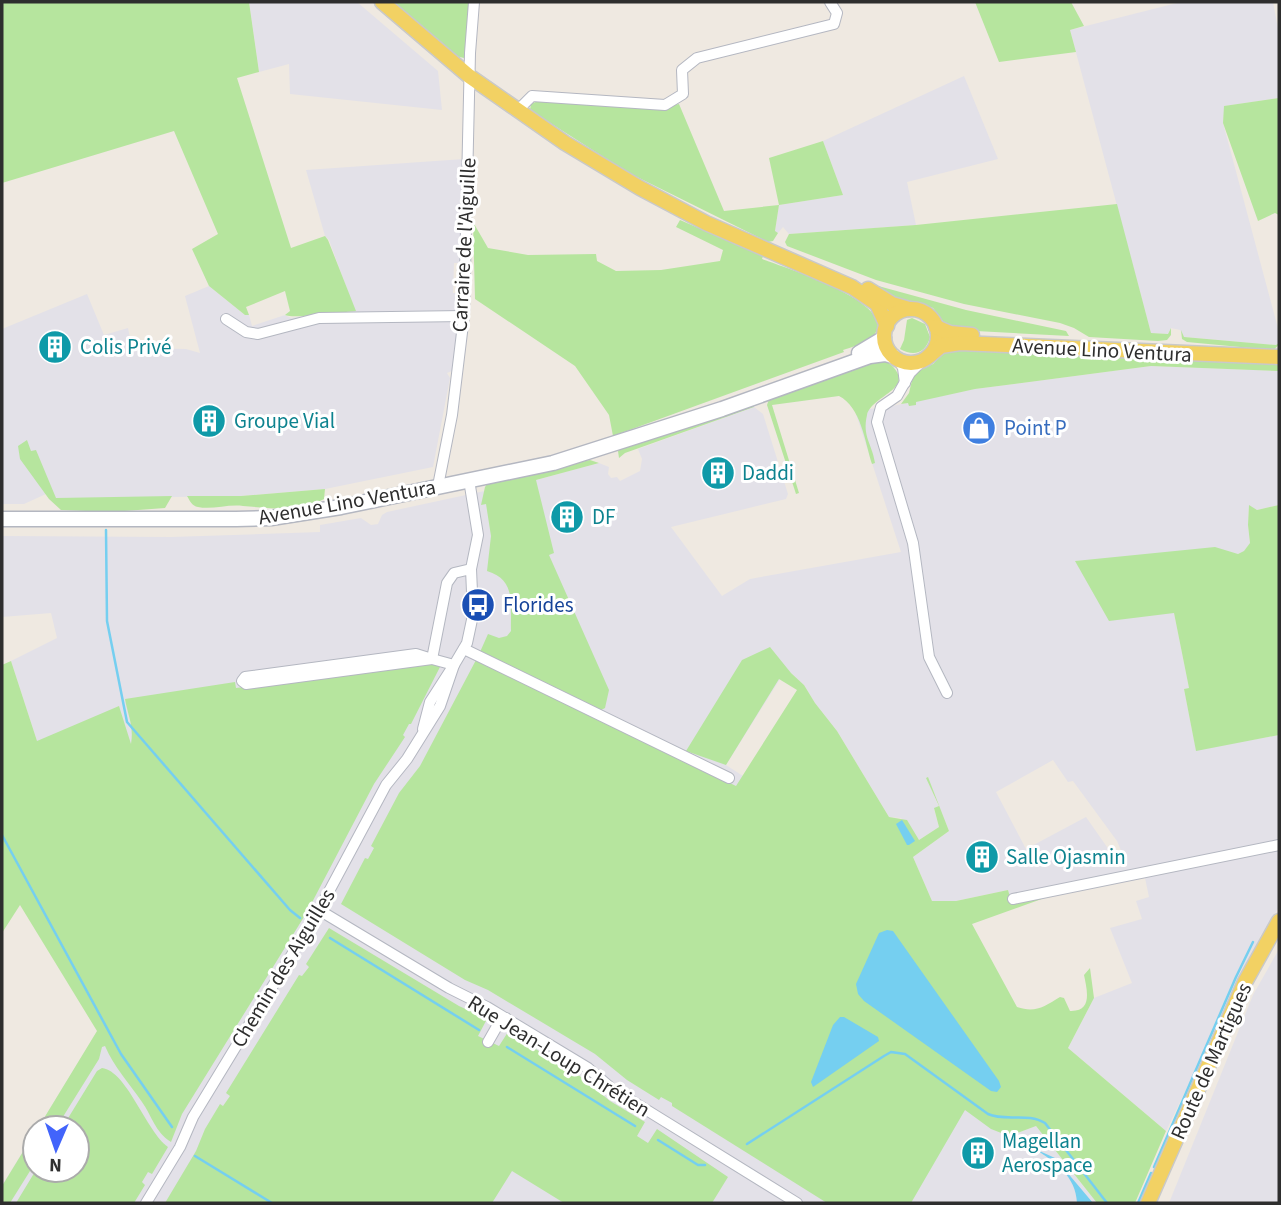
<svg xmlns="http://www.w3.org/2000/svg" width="1281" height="1205" font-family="'Source Sans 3',sans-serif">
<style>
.industrial{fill:#e3e1e8;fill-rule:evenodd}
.green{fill:#b6e59e}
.water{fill:#75cff0}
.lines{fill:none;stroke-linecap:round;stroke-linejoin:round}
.stream{stroke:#75cff0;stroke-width:2.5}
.minor-casing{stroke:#b4b7c1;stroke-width:12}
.secondary-casing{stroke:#b4b7c1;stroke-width:17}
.primary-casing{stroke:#c9c9c9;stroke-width:17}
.minor{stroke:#fff;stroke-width:10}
.secondary{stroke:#fff;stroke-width:14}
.primary{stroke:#f2d163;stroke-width:14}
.labels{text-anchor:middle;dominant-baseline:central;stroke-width:6;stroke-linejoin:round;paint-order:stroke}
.street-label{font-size:21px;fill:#2e2e2e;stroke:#fff}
.culture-label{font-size:21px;fill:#0d838f;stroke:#fff;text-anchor:start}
.shop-label{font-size:21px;fill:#366cbe;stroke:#fff;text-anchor:start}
.transit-label{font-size:21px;fill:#164399;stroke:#fff;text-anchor:start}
</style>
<rect width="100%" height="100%" fill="#efe9e1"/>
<!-- industrial -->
<g class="industrial">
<polygon points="249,2 357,2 438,71 442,110 290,94 289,64 259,72"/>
<polygon points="1181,2 1273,2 1279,34 1279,98 1225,106 1223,123 1279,332 1279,343 1276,345 1184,337 1180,330 1171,328 1168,334 1151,333 1070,30"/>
<polygon points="964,76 998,159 907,182 916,225 789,234 783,227 778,233 775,232 779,205 843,195 823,141"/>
<polygon points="464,159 461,263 454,263 453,293 460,293 460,308 452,371 447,373 450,378 433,467 325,489 241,496 49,499 46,494 24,504 2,504 2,329 87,294 104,335 128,328 132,348 186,349 200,353 185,296 209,286 245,315 249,315 252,326 285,315 291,318 323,313 355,311 329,240 325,236 306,170"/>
<path d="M1151,366l128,5v134l-22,5 -8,-4 -1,19 2,18 -6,9 -6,2 -8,-2 -155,9 99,52 15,75 -5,1 12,61 83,-15v172l-18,28 -95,196 -98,-83 26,-50 38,-15 -22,-55 32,-9 -6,-18 13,-4 -4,-19 -134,26 -3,-14 -52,11h-24l-19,-44 36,-26 -21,-53 -1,1 12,28 -5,2 5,18 -20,13 -18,-22 -12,-1 -52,-86 -22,-28 -11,-18 -13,-12 -11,6 -54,86 17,11 153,278 113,82 27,-10 61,77h-1095v-17l33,-54v38h42v-42h-39l70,-114 -71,-273 -26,-80 46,-23 -6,-25 -49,4v-81l169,1 149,-5v-7l41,-7 10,7 7,-1 4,-9 5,-3 149,-32 63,-17 10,4 -1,7 3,4 6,-1 3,4 20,-10 2,-12 -4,-10 116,-42 9,7 25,80 -2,5 -115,28 51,69 28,-17 151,-27 -46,-141 37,-5 83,-17zM1053,760l15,22 5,-1 44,60 10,24 -9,2 -4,-10 -28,-40 -60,32 -30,-57z"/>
<polygon points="1279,949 1279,1203 1169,1203 1253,995"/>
</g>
<!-- green -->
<g class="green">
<path d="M2,2h247l10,70 -22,6 54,170 34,-12 3,4 28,71c-14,1 -62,8 -71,4l5,-4 -5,-20 -39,16 3,8h-4l-36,-29 -17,-37 26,-15 -44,-103 -172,52z"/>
<polygon points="393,2 470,2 467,53 464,58 456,56"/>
<polygon points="975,2 1071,2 1084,26 1070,30 1076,52 999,62"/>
<polygon points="1279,98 1279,215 1275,213 1258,221 1223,123 1224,106"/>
<polygon points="538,101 659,108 679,104 724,211 779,205 769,158 823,141 843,195 779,205 775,231 778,233 773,241 768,242 627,172 530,110 531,104"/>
<polygon points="1117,204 1151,333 1168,334 1171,328 1171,335 1167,340 1158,341 1089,337 1074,328 1060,323 964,304 876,280 787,246 785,242 789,234 916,225"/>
<path d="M680,220l83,36 -1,3c20,8 150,47 107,81 -7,5 -18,7 -26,10l1,2 -231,84 -4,-21 -34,-49 -100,-67 -2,-77 15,26 40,7 68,-1 1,7 19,10 45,-1 59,-9 3,-11 -47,-23z"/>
<polygon points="871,284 966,310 1066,331 1069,336 957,330 945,324 933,308 918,302 899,301"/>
<path d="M912,318l13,6 5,13c-4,16 -16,20 -30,12l4,-9 3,-20z"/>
<polygon points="1181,330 1184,337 1276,345 1279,343 1279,345 1273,350 1187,342 1182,339"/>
<polygon points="959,347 1279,364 1279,371 1151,366 975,389 916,402 916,405 909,406 908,403 901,404 909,393 913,376 916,372 933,364 948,349"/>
<path d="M872,359l13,1c38,28 -13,34 -18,55 -5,22 5,28 8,48l-3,1c-7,-22 -11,-57 -33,-68l-67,9 27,88 -3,1 -29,-89 2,-6z"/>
<polygon points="743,405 753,405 754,407 625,453 619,458 618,451 621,449"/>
<polygon points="27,440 31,451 36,450 56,498 172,496 165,508 111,512 61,510 49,499 20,459 18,446"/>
<path d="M590,460l9,3 -63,17 18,73 -5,2 60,135 -4,18 -6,3 -119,-59 8,-18 11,4 8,-2 4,-5c-1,-26 6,-51 -24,-60l4,-35 -5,-32 -5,1 4,-18 4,-6z"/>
<path d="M325,489l-1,10c-25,14 -54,9 -81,7 -15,-2 -31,4 -45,1 -6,-1 -8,-6 -11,-11h54z"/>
<polygon points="1249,505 1257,510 1279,505 1279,735 1196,751 1184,689 1189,688 1174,613 1109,621 1075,561 1215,547 1238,554 1244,551 1250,543 1248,525"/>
<path d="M770,647l21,26 13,12 11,18 22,28 52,86 18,3 12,20 20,-13 -5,-19 5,-2 -13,-28 2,-1 21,54 -36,26 19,44h24l52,-11 4,14 38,-8 -78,28 45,83c18,6 27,0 43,-10l4,1 6,13c23,1 17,-21 14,-36l6,-7 4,30 -26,50 98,83 -31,72h-38l-61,-77 -27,10 -18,-7 -26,-19 -54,93h-84l-155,-97v-3l-11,-6 -2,3 -32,-20 -32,-26 -107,-64 -23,-10 -124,-76 24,-46 3,1 6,-11 -3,-2 28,-53 21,-27 56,-106 260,126 61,-96 -18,-11 -53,86 -40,-14 56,-91z"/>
<path d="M11,661l26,80 82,-35 12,38c3,-18 -3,-28 -6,-45l110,-17 1,6 196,-25 8,4 -29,57h-2l-6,11 2,2 -31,47 -67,128 -125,202 -11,28c-16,-10 -19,-26 -29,-40 -13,-19 -28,-35 -37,-56l-3,1 -3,12 -43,69h-18l59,-97 -77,-126 -18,28v-268z"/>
<polygon points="329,928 459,1006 487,1019 478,1036 499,1046 508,1032 581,1077 610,1101 645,1122 637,1136 648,1143 657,1129 728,1177 712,1203 564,1203 512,1171 492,1203 165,1203 196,1151 205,1129 220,1104 223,1106 230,1096 226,1093 299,975 302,976 309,967 306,964"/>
<path d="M102,1068c25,3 44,63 66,79l-16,27 -4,-2 -6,10 3,3 -11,18h-118l20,-33h41v-42h-15l35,-57z"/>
<polygon points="35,1132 35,1163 10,1203 2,1203 2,1186"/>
</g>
<!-- water -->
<g class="water">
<polygon points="902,820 915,841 909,845 907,845 896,824"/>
<polygon points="887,930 893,931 999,1081 1001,1087 997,1092 991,1091 864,1001 858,994 856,984 879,933"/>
<polygon points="840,1017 844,1017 878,1037 879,1041 813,1087 811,1082 833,1025"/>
<path d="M1035,1149l20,9 38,45h-16c-1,-27 -22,-41 -42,-54z"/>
</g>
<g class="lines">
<!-- stream -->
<g class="stream">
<polyline points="106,530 107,621 127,722 290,910 300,918"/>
<polyline points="2,835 121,1054 172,1127"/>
<polyline points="330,938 479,1030"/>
<polyline points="507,1047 635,1126"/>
<polyline points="658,1140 698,1165 705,1165"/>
<path d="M747,1144l137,-88 7,-4 14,2 83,60c18,8 40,-2 57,9l62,80"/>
<polyline points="195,1156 272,1203"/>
<polyline points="1154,1167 1236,977 1253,942"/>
<polyline points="1138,1203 1151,1173"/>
</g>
<!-- minor casing -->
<g class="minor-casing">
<g id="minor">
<polyline points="518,110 532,96 665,105 683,94 682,70 697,58 834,24 837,13 830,2"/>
<polyline points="226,319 246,332 258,334 319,318 464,316"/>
<polyline points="899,360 903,368 905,383"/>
<polyline points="922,361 910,373 897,396 881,407 877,422 913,543 929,657 947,693"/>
<polyline points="469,480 478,535 471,569 473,615 467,643 454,665 432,659 447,583 454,573 471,569"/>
<polyline points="438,486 452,415 464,316 470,53 474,2"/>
<polyline points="464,649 729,778"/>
<polygon points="416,654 432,659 246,684 242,681 245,677"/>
<polyline points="423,729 430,702 450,671"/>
<polyline points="1013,899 1279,845"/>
<polyline points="319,910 449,988 487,1007 588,1068 611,1088 797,1203"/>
<polyline points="488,1042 496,1028 506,1018"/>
<polyline points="146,1203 180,1147 193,1117 319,910 386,785 407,759 440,706 454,665"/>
</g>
</g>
<!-- secondary casing -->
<g class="secondary-casing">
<g id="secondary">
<polyline points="859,353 884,338"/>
<polyline points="2,519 236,519 271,518 341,507 553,463 722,409 870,356 885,354 893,356"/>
</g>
</g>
<!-- primary casing -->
<g class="primary-casing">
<g id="primary">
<polyline points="382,2 469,76 565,143 640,188 706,223 852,287 877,304 887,326"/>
<polyline points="868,289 892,304 909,309"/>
<circle cx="911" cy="336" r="27"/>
<polyline points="936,327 950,333 972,335"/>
<polyline points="929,356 941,346 960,343 1279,357"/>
<polyline points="1148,1203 1245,982 1279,921"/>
</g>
</g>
<!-- minor -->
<use href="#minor" class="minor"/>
<!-- secondary -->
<use href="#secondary" class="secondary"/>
<!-- primary -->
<use href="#primary" class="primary"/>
</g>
<!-- icons -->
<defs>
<g id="building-disc" transform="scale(1.75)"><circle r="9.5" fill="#0f9aa8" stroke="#fff"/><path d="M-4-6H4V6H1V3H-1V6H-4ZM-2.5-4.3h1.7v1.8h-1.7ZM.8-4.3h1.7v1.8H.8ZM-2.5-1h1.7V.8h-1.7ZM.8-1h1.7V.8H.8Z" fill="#fff"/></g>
<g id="shop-disc" transform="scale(1.75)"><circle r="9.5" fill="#3f7fe0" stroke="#fff"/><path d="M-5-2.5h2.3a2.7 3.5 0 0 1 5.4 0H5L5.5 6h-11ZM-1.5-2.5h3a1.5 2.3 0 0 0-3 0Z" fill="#fff"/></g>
<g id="bus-disc" transform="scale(1.75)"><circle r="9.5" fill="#1a4fb4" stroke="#fff"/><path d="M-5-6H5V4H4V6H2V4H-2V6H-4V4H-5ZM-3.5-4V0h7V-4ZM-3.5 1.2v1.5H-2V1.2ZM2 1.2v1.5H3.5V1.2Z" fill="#fff"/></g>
</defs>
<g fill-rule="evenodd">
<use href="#building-disc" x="55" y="347"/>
<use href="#building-disc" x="209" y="421"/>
<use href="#shop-disc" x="979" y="428"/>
<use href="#building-disc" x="718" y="473"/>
<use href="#building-disc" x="567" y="517"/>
<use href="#bus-disc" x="478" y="605"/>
<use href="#building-disc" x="982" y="857"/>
<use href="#building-disc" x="978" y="1153"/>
</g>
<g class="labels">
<!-- street labels -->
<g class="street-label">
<text transform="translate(464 245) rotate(-87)">Carraire de l'Aiguille</text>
<text transform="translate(1102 350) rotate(3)">Avenue Lino Ventura</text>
<text transform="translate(347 502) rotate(-10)">Avenue Lino Ventura</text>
<text transform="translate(283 968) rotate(-59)">Chemin des Aiguilles</text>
<text transform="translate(559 1056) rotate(32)">Rue Jean-Loup Chrétien</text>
<text transform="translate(1211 1061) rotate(-66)">Route de Martigues</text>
</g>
<!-- culture labels -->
<g class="culture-label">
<text x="80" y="347">Colis Privé</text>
<text x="234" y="421">Groupe Vial</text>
<text x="742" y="473">Daddi</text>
<text x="592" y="517">DF</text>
<text x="1006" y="857">Salle Ojasmin</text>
<text x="1002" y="1141">Magellan<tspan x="1002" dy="24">Aerospace</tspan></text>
</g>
<!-- shop labels -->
<g class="shop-label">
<text x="1004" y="428">Point P</text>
</g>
<!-- transit labels -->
<g class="transit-label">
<text x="503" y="605">Florides</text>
</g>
</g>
<!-- border -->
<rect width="1281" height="1205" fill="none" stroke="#2e2e2e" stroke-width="7"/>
<!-- north arrow -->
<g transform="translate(56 1149) rotate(182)"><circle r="33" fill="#ffffff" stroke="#ababab" stroke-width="2"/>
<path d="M0-5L12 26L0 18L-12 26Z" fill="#4264fb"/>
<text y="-10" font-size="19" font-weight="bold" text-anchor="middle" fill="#2e2e2e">N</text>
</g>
</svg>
